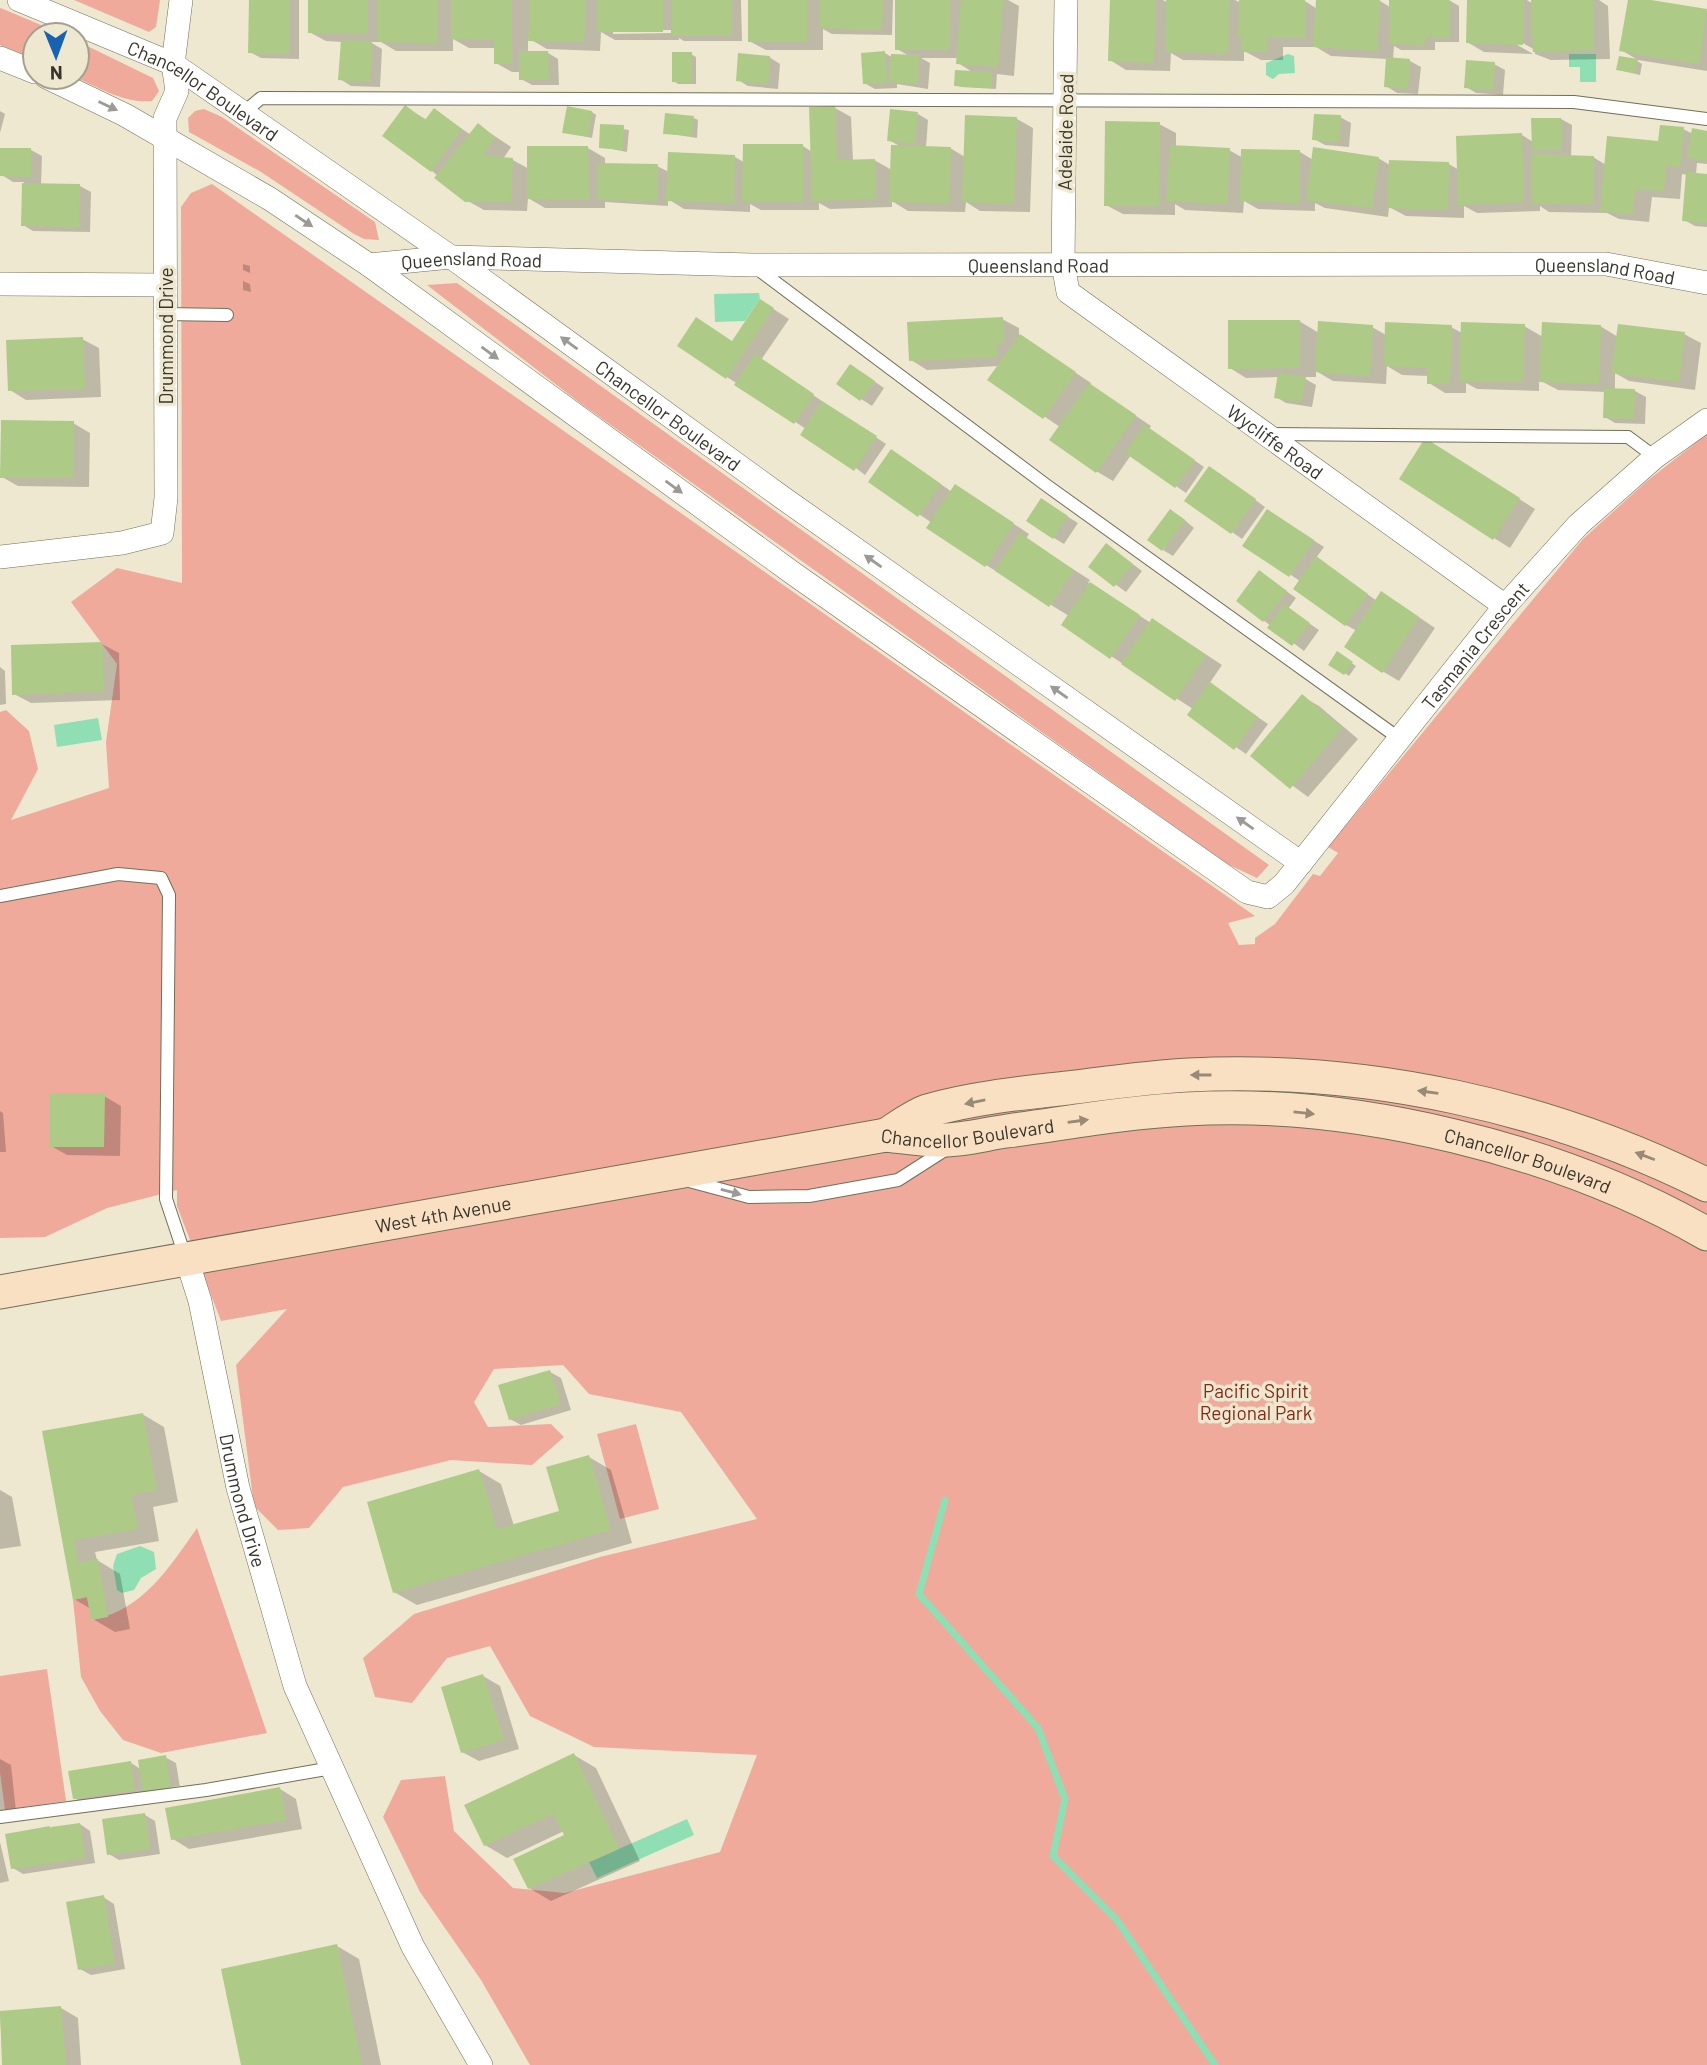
<svg xmlns="http://www.w3.org/2000/svg" width="1707" height="2065" font-family="Barlow,sans-serif">
<style>
.green{fill:#f0aa9b}
.water{fill:#90deb3}
.shadow{fill:#0003;fill-rule:evenodd}
.lines{fill:none;stroke-linecap:round;stroke-linejoin:round}
.stream{stroke:#90deb3;stroke-width:7}
.building{fill:#adcb86}
.lane-casing{stroke:#736e58;stroke-width:14}
.street-casing{stroke:#736e58;stroke-width:24}
.secondary-casing{stroke:#736e58;stroke-width:35}
.lane{stroke:#fff;stroke-width:12}
.street{stroke:#fff;stroke-width:23}
.secondary{stroke:#fae0c3;stroke-width:33}
.oneway{fill:#9b9a95}
.oneway2{fill:#988a77}
.labels{text-anchor:middle;dominant-baseline:central;stroke-width:7;stroke-linejoin:round;paint-order:stroke}
.street-label{font-size:19px;fill:#37342b;stroke:#eee8d0}
.park-label{font-size:19px;fill:#842818;stroke:#eee8d0}
</style>
<rect width="100%" height="100%" fill="#eee8d0"/>
<!-- green -->
<g class="green">
<polygon points="74,0 160,0 156,27 149,32"/>
<polygon points="0,8 3,9 65,35 35,35 35,59 0,45"/>
<path d="M77,41l76,37 6,13 -7,10c-26,3 -53,-13 -77,-24z"/>
<polygon points="204,109 222,117 375,222 379,240 364,239 354,234 261,172 189,132 188,118 195,111"/>
<polygon points="212,184 1255,916 1228,923 1239,945 1255,944 1255,938 1275,924 1313,874 1320,876 1338,853 1328,847 1583,539 1647,481 1707,434 1707,2065 530,2065 481,1980 420,1892 383,1817 401,1780 445,1776 454,1831 513,1888 565,1893 720,1852 757,1755 594,1747 530,1716 490,1646 447,1658 412,1703 375,1697 363,1658 414,1614 600,1557 757,1519 681,1412 589,1394 563,1365 494,1369 474,1402 488,1427 551,1424 564,1437 532,1465 451,1460 343,1487 309,1528 278,1530 254,1506 236,1365 287,1309 221,1321 177,1206 177,1190 107,1208 45,1237 0,1238 0,712 6,710 29,731 38,769 11,820 109,788 106,742 117,664 71,602 117,568 182,583 181,207 191,193"/>
<polygon points="457,283 1269,865 1257,878 1227,864 580,403 427,285"/>
<polygon points="636,1424 659,1509 620,1519 597,1434"/>
<path d="M197,1528l70,205 -106,20 -38,-13 -23,-29 -19,-34 -8,-77 14,-3 5,23c51,-10 77,-52 105,-92z"/>
<polygon points="47,1669 66,1801 5,1810 0,1772 0,1676"/>
</g>
<!-- water -->
<g class="water">
<polygon points="1288,54 1294,56 1295,73 1279,74 1273,79 1266,75 1266,63"/>
<polygon points="1569,54 1596,54 1596,82 1580,82 1580,67 1569,67"/>
<polygon points="759,293 760,299 745,321 715,322 714,294"/>
<polygon points="98,718 102,740 57,747 54,725"/>
<polygon points="140,1546 154,1552 156,1569 141,1578 134,1590 122,1593 117,1590 113,1566 117,1554"/>
<polygon points="687,1819 694,1835 597,1878 589,1862"/>
</g>
<!-- shadow -->
<g class="shadow">
<polygon points="251,0 299,0 299,59 261,58 250,52"/>
<path d="M310,0h431l1,41h-58l-5,-3v2h-64l-14,-8 -1,19 -53,-2 -19,-11v15h20l10,6 1,26h-27l-11,-6v-7h-9l-16,-9v-15h-27l-16,-9v12h-57l-15,-9h-11l12,7 -2,38 -29,-1 -11,-7 2,-37 -16,-1 -17,-9zM613,30h58v3l-58,1z"/>
<polygon points="750,0 893,0 892,35 832,34 823,29 823,50 766,50 749,41"/>
<polygon points="897,0 1008,0 1019,6 1014,76 997,74 996,89 961,87 956,85 974,73 958,63 958,58 921,58 930,63 928,89 897,84 897,88 875,89 864,83 885,53 893,58 911,57 897,49"/>
<polygon points="1112,0 1163,0 1168,3 1168,0 1235,0 1241,3 1288,0 1305,1 1317,9 1318,0 1380,1 1390,7 1391,0 1449,0 1459,6 1459,42 1435,42 1435,50 1401,50 1394,46 1393,59 1410,61 1421,67 1418,94 1397,93 1386,86 1388,59 1331,56 1316,47 1283,47 1283,60 1261,60 1244,51 1244,61 1183,60 1171,53 1170,71 1126,70 1110,60"/>
<polygon points="1469,0 1527,0 1533,4 1533,0 1599,0 1608,6 1610,59 1551,60 1535,54 1535,50 1516,39 1514,43 1533,54 1484,52 1467,42"/>
<polygon points="1630,0 1707,11 1707,71 1638,60 1621,50"/>
<polygon points="691,54 696,57 696,84 678,84 674,81"/>
<polygon points="769,57 780,64 778,89 748,86 738,80"/>
<polygon points="1637,61 1642,64 1640,75 1618,70"/>
<polygon points="1494,64 1505,70 1503,95 1476,93 1466,87"/>
<polygon points="405,107 427,120 434,110 471,135 478,125 511,147 503,159 513,160 529,169 588,148 605,158 605,165 657,166 669,172 735,157 745,163 803,146 812,152 835,108 851,117 853,161 874,160 892,170 901,147 889,140 918,114 928,120 926,148 950,148 965,157 967,117 1017,119 1033,128 1030,212 980,211 966,202 965,212 908,211 892,201 892,207 830,209 819,203 819,210 761,210 750,204 750,212 684,209 668,199 668,206 605,202 605,208 545,208 528,198 527,211 484,210 466,200 432,171"/>
<polygon points="0,111 5,114 0,133"/>
<polygon points="592,112 596,115 592,138 564,132"/>
<polygon points="1340,117 1351,123 1349,147 1325,145 1314,139"/>
<polygon points="694,118 698,120 697,138 665,133"/>
<polygon points="1561,119 1572,125 1571,157 1593,157 1606,165 1683,129 1693,134 1707,133 1707,164 1697,163 1696,175 1707,176 1707,227 1695,226 1684,220 1688,175 1682,174 1680,199 1652,197 1649,222 1619,219 1607,213 1549,212 1540,206 1540,211 1477,213 1464,206 1464,218 1406,216 1389,207 1388,217 1325,208 1315,203 1315,211 1258,209 1244,201 1243,213 1185,210 1175,204 1175,215 1123,214 1106,205 1159,124 1176,133 1176,147 1229,150 1243,158 1243,151 1300,152 1313,160 1378,158 1390,165 1449,164 1459,170 1522,135 1533,142"/>
<polygon points="602,126 629,130 627,152 601,147"/>
<polygon points="31,150 42,156 41,185 80,186 91,192 90,232 33,231 23,225 24,182 13,182 2,175"/>
<polygon points="243,264 250,266 250,273 243,270"/>
<polygon points="243,281 250,284 251,292 243,290"/>
<polygon points="761,301 789,319 761,360 886,444 865,475 806,429 727,377 733,342"/>
<polygon points="1002,319 1019,328 1019,335 1091,383 1090,385 1151,426 1149,429 1204,467 1186,493 1131,455 1113,481 1096,471 1060,427 990,380 999,366 927,370 911,360"/>
<polygon points="1299,321 1319,333 1372,327 1386,335 1451,327 1462,333 1524,326 1543,337 1600,326 1618,337 1684,334 1701,343 1695,390 1629,381 1615,373 1615,390 1635,391 1646,397 1645,424 1615,423 1605,417 1606,392 1558,390 1539,380 1539,391 1477,389 1466,383 1466,393 1445,393 1429,383 1429,376 1402,375 1387,366 1386,384 1333,381 1316,371 1316,377 1302,377 1316,385 1312,407 1286,403 1276,397 1279,377 1246,378 1230,368"/>
<polygon points="82,339 99,348 101,397 26,400 10,390"/>
<polygon points="861,372 884,388 872,406 838,384"/>
<polygon points="73,423 90,433 89,487 18,486 2,477"/>
<polygon points="1442,450 1535,509 1510,548 1494,538"/>
<polygon points="902,457 952,492 972,496 1029,534 1026,539 1090,580 1088,583 1151,623 1169,630 1222,665 1209,684 1268,724 1246,754 1189,715 1193,709 1063,625 1069,616 986,565 932,523 870,481"/>
<polygon points="1220,474 1265,507 1242,539 1186,500"/>
<polygon points="1052,507 1078,523 1064,544 1054,538"/>
<polygon points="1181,517 1194,528 1173,556 1163,550"/>
<polygon points="1278,517 1324,547 1316,558 1377,601 1398,603 1435,628 1399,681 1382,671 1357,631 1346,625 1300,581 1245,545"/>
<polygon points="1107,545 1142,571 1126,592 1090,566"/>
<polygon points="1260,572 1296,598 1288,609 1319,630 1304,651 1238,601"/>
<polygon points="102,644 119,653 120,700 31,703 14,694"/>
<polygon points="1338,654 1356,666 1349,676 1331,664"/>
<polygon points="0,667 5,671 6,704 0,705"/>
<polygon points="1303,697 1319,706 1358,739 1308,797 1253,756"/>
<polygon points="104,1096 121,1106 120,1156 67,1155 51,1146"/>
<polygon points="0,1111 3,1113 6,1152 0,1152"/>
<polygon points="550,1372 561,1378 571,1410 521,1425 510,1419"/>
<polygon points="142,1414 164,1427 178,1502 153,1507 159,1541 95,1552 97,1560 120,1574 130,1629 115,1632 93,1619 91,1609 74,1599 44,1432"/>
<polygon points="589,1457 611,1470 632,1543 417,1605 394,1592 479,1471 501,1484 514,1526 561,1513"/>
<polygon points="0,1490 12,1497 21,1546 0,1549"/>
<polygon points="483,1676 500,1686 519,1749 479,1761 462,1752"/>
<polygon points="574,1755 596,1768 640,1861 551,1901 529,1888 566,1836 564,1831 507,1858 485,1845"/>
<path d="M165,1757l11,6 5,31 -36,1 -60,9 -11,-6 57,-35 11,7zM179,1786l1,3 -28,1z"/>
<polygon points="0,1759 11,1765 17,1821 0,1823"/>
<polygon points="280,1789 296,1799 302,1829 189,1849 173,1839"/>
<polygon points="145,1815 155,1821 160,1854 119,1860 109,1854"/>
<polygon points="80,1824 90,1831 95,1863 23,1874 13,1868 7,1835"/>
<polygon points="0,1842 9,1881 0,1883"/>
<polygon points="103,1897 114,1904 125,1969 91,1975 80,1969"/>
<polygon points="337,1946 359,1959 381,2065 243,2065"/>
<polygon points="61,2008 78,2018 81,2065 3,2065 0,2013"/>
</g>
<g class="lines">
<!-- stream -->
<polyline class="stream" points="945,1500 919,1594 1038,1728 1065,1799 1053,1856 1117,1920 1215,2065"/>
</g>
<!-- building -->
<g class="building">
<polygon points="249,0 289,0 289,54 248,53"/>
<rect x="308" y="0" width="60" height="33"/>
<polygon points="378,0 437,0 437,43 378,42"/>
<polygon points="451,0 512,0 512,64 494,64 494,40 451,39"/>
<polygon points="530,0 586,0 584,42 528,41"/>
<rect x="597" y="0" width="66" height="32"/>
<rect x="672" y="0" width="60" height="36"/>
<rect x="748" y="0" width="59" height="42"/>
<polygon points="820,0 883,0 882,30 819,28"/>
<rect x="895" y="0" width="55" height="50"/>
<polygon points="961,0 1003,0 998,67 956,64"/>
<polygon points="1110,0 1156,0 1154,63 1108,61"/>
<polygon points="1166,0 1229,0 1228,53 1165,52"/>
<polygon points="1239,0 1305,0 1305,38 1267,38 1267,52 1242,52 1242,38 1238,38"/>
<polygon points="1316,0 1380,0 1377,51 1313,47"/>
<polygon points="1389,0 1449,0 1449,37 1425,37 1425,45 1389,44"/>
<polygon points="1467,0 1524,0 1523,45 1466,43"/>
<polygon points="1531,0 1593,0 1594,50 1533,52"/>
<polygon points="1628,0 1651,0 1707,9 1699,64 1619,51"/>
<polygon points="341,40 372,41 370,82 338,80"/>
<polygon points="519,51 548,51 549,80 519,80"/>
<polygon points="885,51 887,83 863,84 861,53"/>
<polygon points="672,52 692,52 691,83 672,82"/>
<polygon points="738,53 770,56 768,84 736,81"/>
<polygon points="891,54 919,55 918,84 889,82"/>
<polygon points="1619,56 1638,59 1635,73 1616,70"/>
<polygon points="1386,57 1410,59 1408,89 1384,87"/>
<polygon points="1466,60 1495,62 1493,90 1464,88"/>
<polygon points="955,70 992,72 992,88 954,86"/>
<polygon points="405,105 425,120 434,108 462,129 431,172 382,136"/>
<polygon points="567,106 592,111 588,137 562,133"/>
<polygon points="835,106 837,160 875,159 876,199 812,201 809,107"/>
<polygon points="890,109 918,112 915,144 887,141"/>
<polygon points="665,113 694,116 692,136 663,134"/>
<polygon points="1314,114 1341,115 1339,142 1312,140"/>
<polygon points="965,115 1017,117 1014,204 962,202"/>
<polygon points="1531,118 1561,118 1561,150 1532,150"/>
<polygon points="1105,121 1160,122 1159,206 1104,206"/>
<polygon points="478,123 495,137 483,155 513,158 511,202 465,202 434,178"/>
<polygon points="600,124 624,125 623,150 599,148"/>
<polygon points="1660,125 1684,127 1680,167 1666,166 1664,191 1635,189 1633,214 1600,211 1607,136 1658,141"/>
<polygon points="1692,128 1707,131 1707,161 1687,158"/>
<polygon points="1522,133 1524,202 1458,205 1456,136"/>
<polygon points="743,144 803,144 803,202 742,201"/>
<polygon points="891,145 951,147 949,203 889,202"/>
<polygon points="1170,145 1230,148 1227,204 1166,201"/>
<polygon points="527,146 588,146 589,200 527,199"/>
<polygon points="1313,147 1379,157 1372,208 1306,200"/>
<polygon points="0,148 31,148 31,177 0,176"/>
<polygon points="1241,149 1300,150 1299,203 1240,201"/>
<polygon points="668,152 735,155 734,203 666,201"/>
<polygon points="1532,154 1594,156 1593,204 1531,203"/>
<polygon points="1389,160 1449,162 1448,210 1387,208"/>
<polygon points="597,163 658,164 657,201 597,200"/>
<polygon points="1686,172 1707,174 1707,223 1682,221"/>
<polygon points="22,183 80,184 79,227 21,226"/>
<polygon points="760,299 774,308 726,379 677,346 696,317 732,341"/>
<polygon points="1003,317 1004,344 997,344 998,357 909,361 907,322"/>
<polygon points="1228,320 1300,320 1300,368 1228,369"/>
<polygon points="1318,321 1373,325 1370,376 1315,372"/>
<polygon points="1385,322 1452,325 1450,384 1427,384 1427,368 1384,366"/>
<polygon points="1461,322 1525,324 1523,382 1459,381"/>
<polygon points="1542,322 1601,325 1599,384 1539,382"/>
<polygon points="1618,324 1685,332 1679,382 1611,373"/>
<polygon points="1020,334 1076,372 1043,419 987,380"/>
<polygon points="83,337 85,389 8,391 6,340"/>
<polygon points="755,354 814,394 794,424 734,385"/>
<polygon points="850,364 875,381 860,401 836,384"/>
<polygon points="1278,373 1306,377 1301,402 1274,398"/>
<polygon points="1089,383 1136,415 1096,473 1049,440"/>
<polygon points="1604,388 1635,389 1634,419 1603,418"/>
<polygon points="822,401 877,436 854,471 800,435"/>
<polygon points="1,420 74,421 73,478 0,478"/>
<polygon points="1145,425 1195,460 1175,488 1125,453"/>
<polygon points="1425,438 1520,498 1493,540 1399,479"/>
<polygon points="891,449 941,484 918,517 868,482"/>
<polygon points="1209,466 1256,499 1231,534 1184,501"/>
<polygon points="955,484 1014,523 985,567 926,528"/>
<polygon points="1041,498 1068,516 1053,539 1026,521"/>
<polygon points="1170,509 1185,520 1162,551 1147,540"/>
<polygon points="1267,509 1314,540 1289,577 1242,546"/>
<polygon points="1020,533 1074,570 1049,607 995,571"/>
<polygon points="1106,543 1133,564 1114,587 1088,567"/>
<polygon points="1316,556 1368,594 1345,626 1293,589"/>
<polygon points="1259,570 1287,591 1263,622 1236,601"/>
<polygon points="1090,582 1140,615 1110,659 1061,625"/>
<polygon points="1381,591 1419,617 1382,673 1344,647"/>
<polygon points="1284,604 1310,623 1292,646 1267,628"/>
<polygon points="1152,618 1206,655 1175,701 1121,664"/>
<polygon points="102,642 104,691 12,695 11,645"/>
<polygon points="1337,651 1353,662 1344,675 1328,665"/>
<polygon points="1210,682 1258,717 1234,750 1187,715"/>
<polygon points="1302,694 1342,728 1290,789 1250,756"/>
<polygon points="49,1094 105,1094 104,1147 49,1147"/>
<polygon points="550,1370 561,1404 509,1420 498,1385"/>
<polygon points="143,1413 157,1490 131,1495 138,1529 74,1540 78,1563 98,1559 108,1617 91,1620 87,1597 73,1600 42,1431"/>
<polygon points="589,1455 611,1530 393,1593 367,1502 479,1469 497,1529 559,1511 546,1467"/>
<polygon points="483,1674 504,1740 461,1753 441,1687"/>
<polygon points="574,1753 619,1849 528,1889 513,1859 564,1835 553,1814 484,1846 464,1805"/>
<polygon points="166,1755 171,1789 143,1793 138,1760"/>
<polygon points="131,1761 135,1790 73,1799 68,1771"/>
<polygon points="280,1787 286,1820 171,1840 165,1808"/>
<polygon points="145,1813 150,1849 107,1855 102,1819"/>
<polygon points="80,1823 85,1858 11,1869 5,1834 50,1826 53,1840 51,1827"/>
<polygon points="104,1895 115,1964 78,1970 66,1902"/>
<polygon points="337,1944 362,2065 241,2065 221,1969"/>
<polygon points="61,2006 66,2065 2,2065 0,2011"/>
</g>
<g class="lines">
<!-- lane casing -->
<g class="lane-casing">
<g id="lane">
<polyline points="243,113 261,98 1574,102 1707,119"/>
<polyline points="755,267 1046,485 1400,739"/>
<polyline points="165,314 227,315"/>
<polyline points="1270,434 1628,437 1655,457"/>
<polyline points="0,896 118,874 161,878 169,895 166,1199 186,1259"/>
<polyline points="689,1181 749,1197 809,1196 898,1180 948,1148"/>
<polyline points="0,1817 206,1790 332,1768"/>
</g>
</g>
<!-- street casing -->
<g class="street-casing">
<g id="street">
<path id="s1" d="M19,0l154,64 278,193 332,241 518,365"/>
<path id="s2" d="M1066,0l-3,264 5,28 437,314"/>
<polyline points="0,58 35,72"/>
<path id="s3" d="M46,77l79,38 145,84 99,66 425,309 453,318 21,5 16,-13 221,-278 73,-81 77,-68 52,-37"/>
<path id="s4" d="M369,265l82,-8 301,8 854,-1 101,19"/>
<polyline points="0,284 165,285"/>
<polyline points="0,557 122,543 162,533 166,498 165,118 177,91 173,64 181,0"/>
<path id="s5" d="M187,1260l13,41 38,187 57,198 118,261 68,118"/>
</g>
</g>
<!-- secondary casing -->
<g class="secondary-casing">
<g id="secondary">
<path d="M886,1135c13,-8 27,-19 41,-24 45,-13 95,-18 141,-23 40,-5 81,-11 121,-13 177,-9 360,31 518,110"/>
<path id="s6" d="M0,1292l886,-157c17,2 35,5 53,5 22,1 46,-6 68,-9 60,-8 119,-19 179,-22 169,-10 375,41 521,125"/>
</g>
</g>
<!-- lane -->
<use href="#lane" class="lane"/>
<!-- street -->
<use href="#street" class="street"/>
<!-- secondary -->
<use href="#secondary" class="secondary"/>
</g>
<!-- one-way arrows -->
<defs><path id="oneway-solid" d="M-6-.8H1V-3.2L6.5 0L1 3.2V.8H-6Z" transform="scale(1.75)"/></defs>
<g class="oneway">
<use href="#oneway-solid" transform="translate(108 106) rotate(25)"/>
<use href="#oneway-solid" transform="translate(304 221) rotate(34)"/>
<use href="#oneway-solid" transform="translate(569 343) rotate(-144)"/>
<use href="#oneway-solid" transform="translate(490 353) rotate(36)"/>
<use href="#oneway-solid" transform="translate(674 487) rotate(36)"/>
<use href="#oneway-solid" transform="translate(873 561) rotate(-145)"/>
<use href="#oneway-solid" transform="translate(1059 692) rotate(-145)"/>
<use href="#oneway-solid" transform="translate(1245 823) rotate(-145)"/>
<use href="#oneway-solid" transform="translate(731 1192) rotate(15)"/>
</g>
<g class="oneway2">
<use href="#oneway-solid" transform="translate(1201 1075) rotate(-180)"/>
<use href="#oneway-solid" transform="translate(1428 1092) rotate(-172)"/>
<use href="#oneway-solid" transform="translate(975 1102) rotate(169)"/>
<use href="#oneway-solid" transform="translate(1304 1113) rotate(6)"/>
<use href="#oneway-solid" transform="translate(1078 1121) rotate(-8)"/>
<use href="#oneway-solid" transform="translate(1645 1156) rotate(-159)"/>
</g>
<g class="labels">
<!-- street labels -->
<g class="street-label">
<text stroke="none"><textPath href="#s1" startOffset="206">Chancellor Boulevard</textPath></text>
<text transform="translate(1065 132) rotate(-89)">Adelaide Road</text>
<text stroke="none"><textPath href="#s4" startOffset="103">Queensland Road</textPath></text>
<text stroke="none"><textPath href="#s4" startOffset="670">Queensland Road</textPath></text>
<text stroke="none"><textPath href="#s4" startOffset="1237">Queensland Road</textPath></text>
<text transform="translate(165 336) rotate(-90)">Drummond Drive</text>
<text stroke="none"><textPath href="#s1" startOffset="774">Chancellor Boulevard</textPath></text>
<text stroke="none"><textPath href="#s2" startOffset="548">Wycliffe Road</textPath></text>
<text stroke="none"><textPath href="#s3" startOffset="1801">Tasmania Crescent</textPath></text>
<text stroke="none"><textPath href="#s6" startOffset="982">Chancellor Boulevard</textPath></text>
<text stroke="none"><textPath href="#s6" startOffset="1550">Chancellor Boulevard</textPath></text>
<text stroke="none"><textPath href="#s6" startOffset="450">West 4th Avenue</textPath></text>
<text stroke="none"><textPath href="#s5" startOffset="247">Drummond Drive</textPath></text>
</g>
<!-- park labels -->
<g class="park-label">
<text x="1256" y="1390">Pacific Spirit<tspan x="1256" dy="22">Regional Park</tspan></text>
</g>
</g>
<!-- north arrow -->
<g transform="translate(56 56) rotate(179)"><circle r="33" fill="#eee8d0" stroke="#a5a08e" stroke-width="2"/>
<path d="M0-5L12 26L0 18L-12 26Z" fill="#1961b1"/>
<text y="-10" font-size="19" font-weight="bold" text-anchor="middle" fill="#37342b">N</text>
</g>
</svg>
